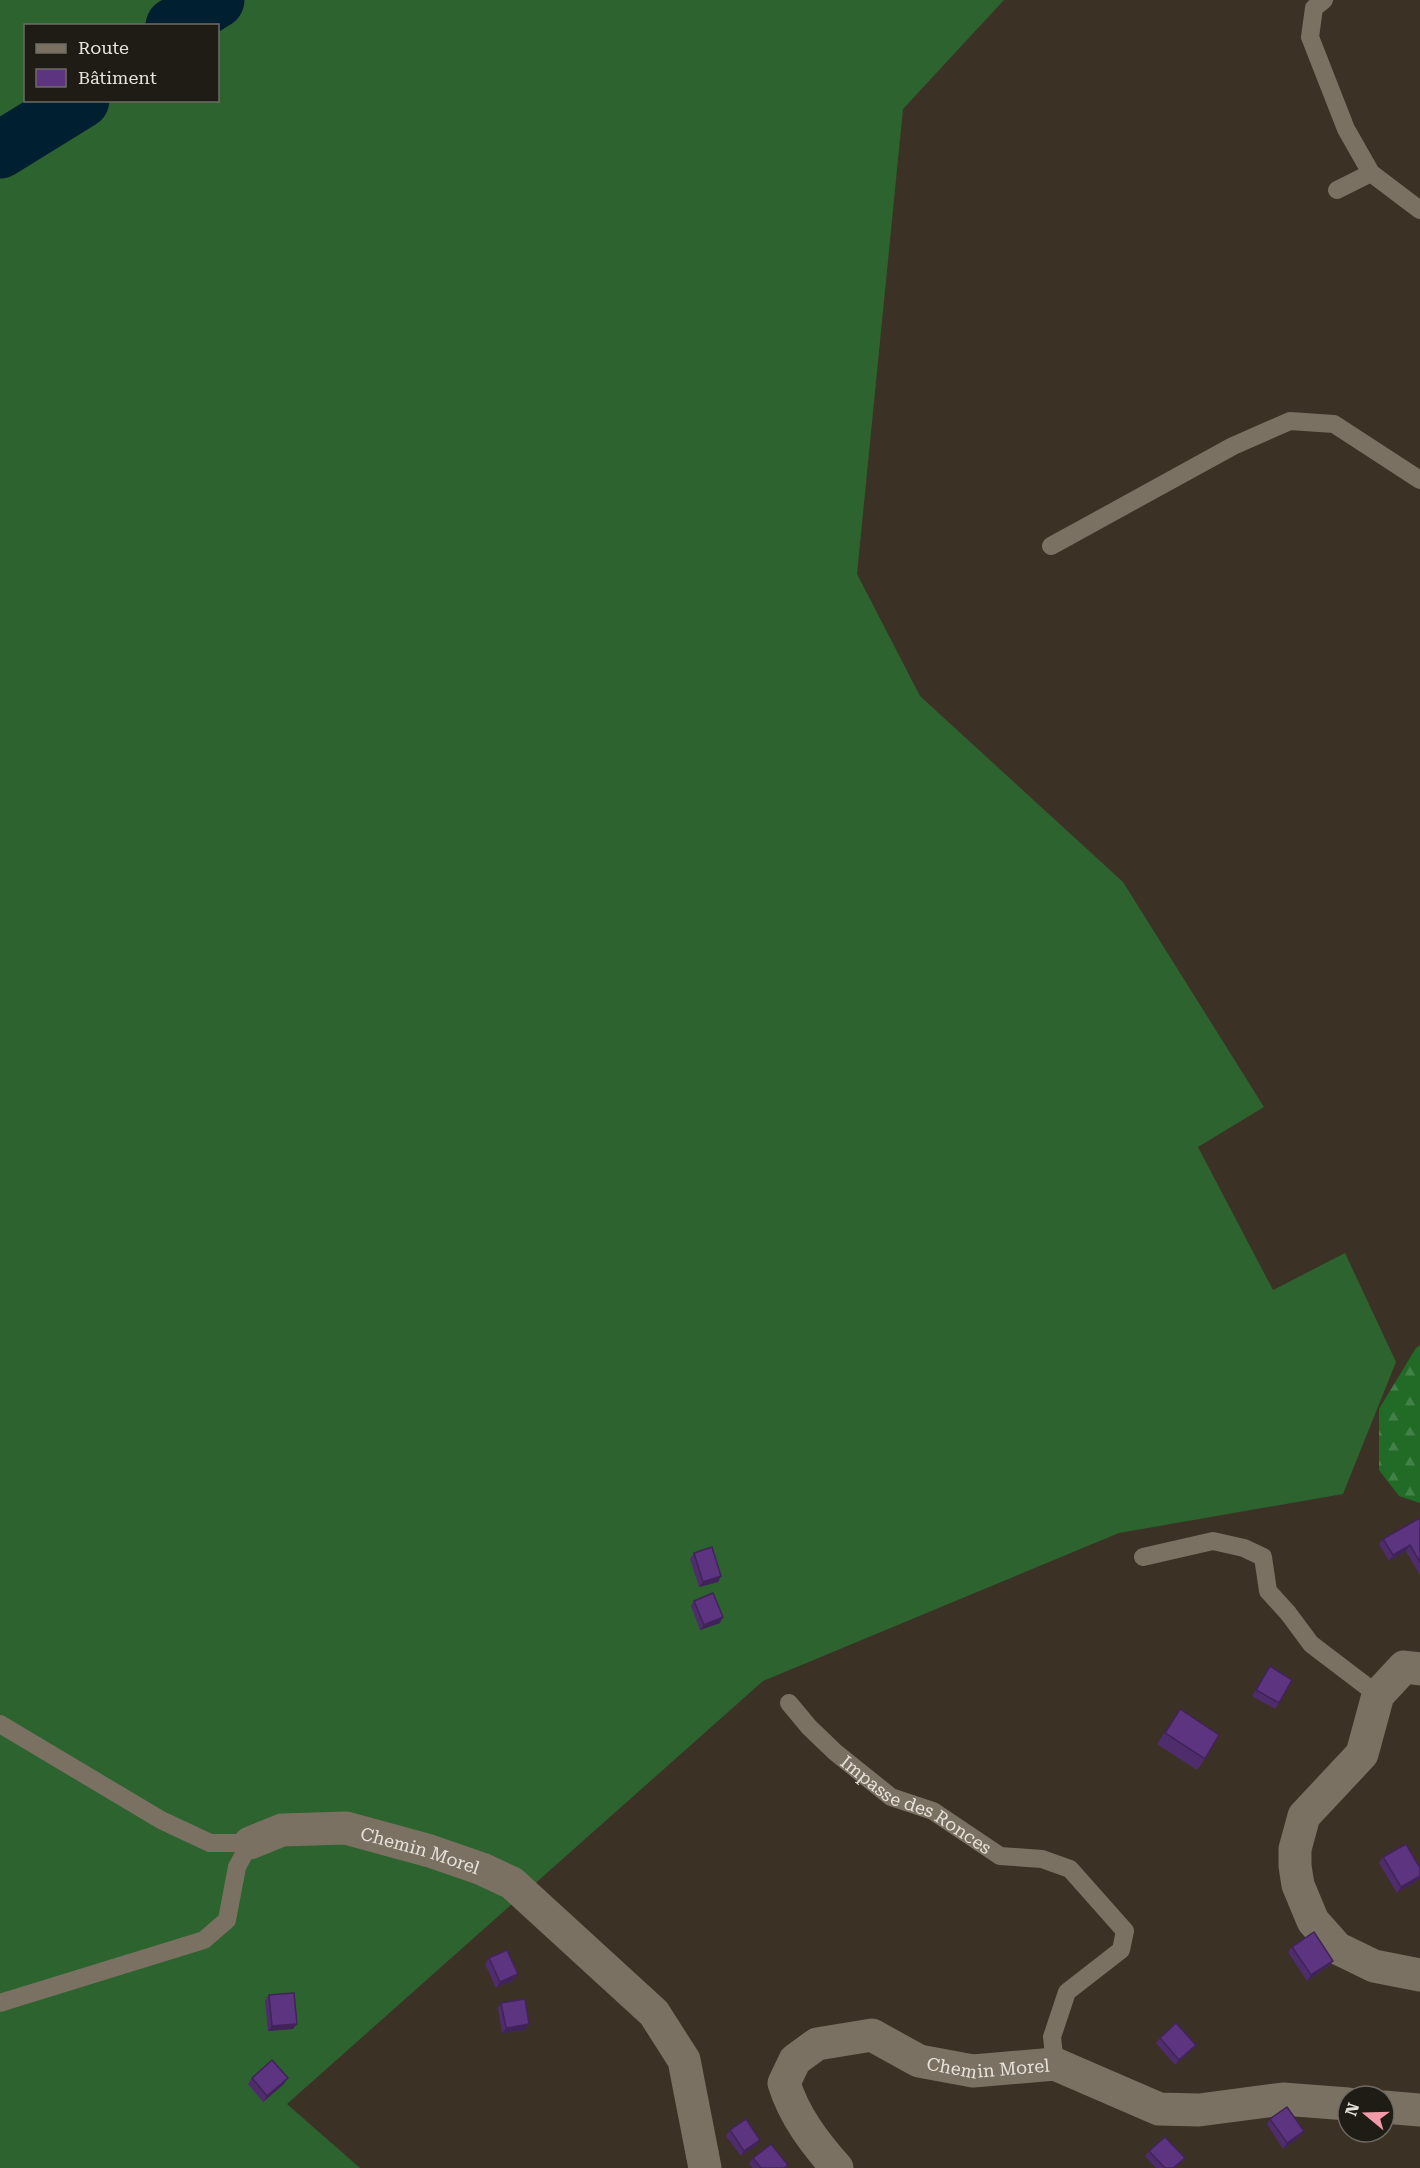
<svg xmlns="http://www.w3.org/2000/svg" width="1420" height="2168" font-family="'Roboto Serif',serif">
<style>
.grass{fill:#2d632f;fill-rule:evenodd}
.forest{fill:url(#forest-firs)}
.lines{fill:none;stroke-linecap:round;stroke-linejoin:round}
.river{stroke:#001f30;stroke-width:57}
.lane{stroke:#7b7162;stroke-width:18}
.street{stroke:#7b7162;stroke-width:33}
.wall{fill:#4f2d6d}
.shaded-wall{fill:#402459}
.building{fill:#5c347f;stroke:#402459;stroke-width:1.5}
.labels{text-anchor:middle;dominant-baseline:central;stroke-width:5;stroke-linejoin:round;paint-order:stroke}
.street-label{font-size:18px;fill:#e7e2da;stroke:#1f1b15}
</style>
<defs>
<pattern id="forest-firs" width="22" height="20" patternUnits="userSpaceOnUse" patternTransform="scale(1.5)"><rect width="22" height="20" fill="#216b27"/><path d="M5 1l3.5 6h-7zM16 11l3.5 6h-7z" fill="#418046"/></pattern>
</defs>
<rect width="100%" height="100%" fill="#3b3225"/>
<!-- grass -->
<path class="grass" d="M0,0h1004l-101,109 -46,465 63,122 203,186 141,225 -66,40 75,143 72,-37 51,109 -53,132 -224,39 -356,148 -476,423 73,64h-360zM26,26h192v74h-192z"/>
<!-- forest -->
<polygon class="forest" points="1420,1345 1420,1503 1399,1496 1379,1470 1379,1409 1416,1348"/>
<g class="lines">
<!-- river -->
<g class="river">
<polyline points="174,26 216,0"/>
<polyline points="0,150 81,100"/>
</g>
<!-- lane -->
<g class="lane">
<polyline points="1324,0 1314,8 1310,37 1346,129 1371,173 1420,210"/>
<polyline points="1337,190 1371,173"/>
<polyline points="1051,546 1233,446 1290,421 1334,424 1420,480"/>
<polyline points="1143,1557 1213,1541 1244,1548 1263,1557 1268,1591 1288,1613 1311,1644 1378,1695"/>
<path id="s1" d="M789,1703l20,24 26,25 56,45 42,14 67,45 42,3 28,10 55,62 -4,19 -54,42 -15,45 3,27"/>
<polyline points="0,1724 161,1820 210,1843 250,1843 237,1867 227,1920 204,1940 0,2003"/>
</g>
<!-- street -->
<g class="street">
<polyline points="1420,1669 1404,1667 1378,1695 1362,1754 1304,1816 1295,1849 1295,1866 1298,1885 1313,1921 1337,1948 1374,1966 1420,1975"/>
<path id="s2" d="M250,1843l32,-13 64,-2 84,23 52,18 30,14 142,130 30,47 21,108"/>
<polyline points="1384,2107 1420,2110"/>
<path id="s3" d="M837,2168c-22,-25 -43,-52 -53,-85l11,-23 22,-16 55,-9 47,26 54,10 82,-7 104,45 40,1 84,-11 65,5"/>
</g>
</g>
<!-- wall -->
<g class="wall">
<polygon points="1420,1518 1420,1575 1406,1551 1389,1561 1379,1544 1383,1539"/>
<polygon points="694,1553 721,1576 718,1582 699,1587 690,1559"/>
<polygon points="694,1601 720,1623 700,1630 691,1606"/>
<polygon points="1270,1666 1279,1703 1275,1709 1252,1696"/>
<polygon points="1180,1709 1205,1759 1197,1770 1157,1744"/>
<polygon points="1383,1857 1420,1868 1420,1879 1397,1893 1379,1863"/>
<polygon points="1292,1947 1333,1961 1329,1966 1307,1981 1288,1952"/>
<polygon points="489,1958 518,1974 514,1980 496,1988 485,1964"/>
<polygon points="269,1995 293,2029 268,2031 265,2000"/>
<polygon points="501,2003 529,2024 525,2030 502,2033 498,2008"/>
<polygon points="1160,2038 1196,2045 1192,2050 1175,2065 1156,2043"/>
<polygon points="252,2078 284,2084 263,2102 248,2084"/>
<polygon points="1270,2119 1300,2137 1283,2149 1267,2124"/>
<polygon points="730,2130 760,2140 757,2145 741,2156 726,2136"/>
<polygon points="1149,2151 1181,2163 1175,2168 1156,2168 1145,2156"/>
<polygon points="753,2158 785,2168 753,2168 749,2164"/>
</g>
<!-- shaded-wall -->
<g class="shaded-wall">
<polygon points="1410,1545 1406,1551 1389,1561 1393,1555"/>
<polygon points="721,1576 718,1582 699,1587 703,1582"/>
<polygon points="723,1617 720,1623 700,1630 704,1625"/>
<polygon points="1420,1876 1420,1879 1397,1893 1401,1887"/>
<polygon points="1333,1961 1329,1966 1307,1981 1311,1975"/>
<polygon points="518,1974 514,1980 496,1988 500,1982"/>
<polygon points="297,2024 293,2029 268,2031 272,2026"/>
<polygon points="529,2024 525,2030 502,2033 506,2028"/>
<polygon points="1196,2045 1192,2050 1175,2065 1179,2060"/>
<polygon points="288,2078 284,2084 263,2102 267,2096"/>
<polygon points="1304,2131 1300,2137 1283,2149 1287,2143"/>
<polygon points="760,2140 757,2145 741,2156 744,2151"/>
<polygon points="1185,2158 1181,2163 1175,2168 1173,2168"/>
</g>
<!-- building -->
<g class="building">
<polygon points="1420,1518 1420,1562 1410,1545 1393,1555 1383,1539"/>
<polygon points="712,1547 721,1576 703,1582 694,1553"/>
<polygon points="713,1593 723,1617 704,1625 694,1601"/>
<polygon points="1270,1666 1292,1680 1279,1703 1256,1690"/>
<polygon points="1180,1709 1219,1735 1205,1759 1165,1733"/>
<polygon points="1406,1844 1420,1868 1420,1876 1401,1887 1383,1857"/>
<polygon points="1314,1932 1333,1961 1311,1975 1292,1947"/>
<polygon points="507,1950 518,1974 500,1982 489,1958"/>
<polygon points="294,1993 297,2024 272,2026 269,1995"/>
<polygon points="525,1999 529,2024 506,2028 501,2003"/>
<polygon points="1176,2023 1196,2045 1179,2060 1160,2038"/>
<polygon points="272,2060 288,2078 267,2096 252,2078"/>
<polygon points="1287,2107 1304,2131 1287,2143 1270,2119"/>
<polygon points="746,2119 760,2140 744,2151 730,2130"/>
<polygon points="1165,2137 1185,2158 1173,2168 1165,2168 1149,2151"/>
<polygon points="771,2144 788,2165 784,2168 761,2168 753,2158"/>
</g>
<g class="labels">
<!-- street labels -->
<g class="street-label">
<text stroke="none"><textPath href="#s1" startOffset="165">Impasse des Ronces</textPath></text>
<text stroke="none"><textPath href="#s2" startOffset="176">Chemin Morel</textPath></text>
<text stroke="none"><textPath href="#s3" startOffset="333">Chemin Morel</textPath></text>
</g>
</g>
<!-- legend -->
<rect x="24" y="24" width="195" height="78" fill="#1f1b15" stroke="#6f6b64" stroke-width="1.5"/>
<rect x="36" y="44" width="30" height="9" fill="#7b7162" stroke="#6f6b64" stroke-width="1.5"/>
<text x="78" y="54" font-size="18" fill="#e7e2da">Route</text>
<rect x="36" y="69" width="30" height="18" fill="#5c347f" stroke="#6f6b64" stroke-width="1.5"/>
<text x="78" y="84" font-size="18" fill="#e7e2da">Bâtiment</text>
<!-- north arrow -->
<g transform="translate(1366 2114) rotate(289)"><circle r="28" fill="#1f1b15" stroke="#6f6b64" stroke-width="1.5"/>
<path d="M0-4.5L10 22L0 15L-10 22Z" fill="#f39aaa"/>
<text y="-9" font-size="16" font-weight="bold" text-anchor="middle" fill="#e7e2da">N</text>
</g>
</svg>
